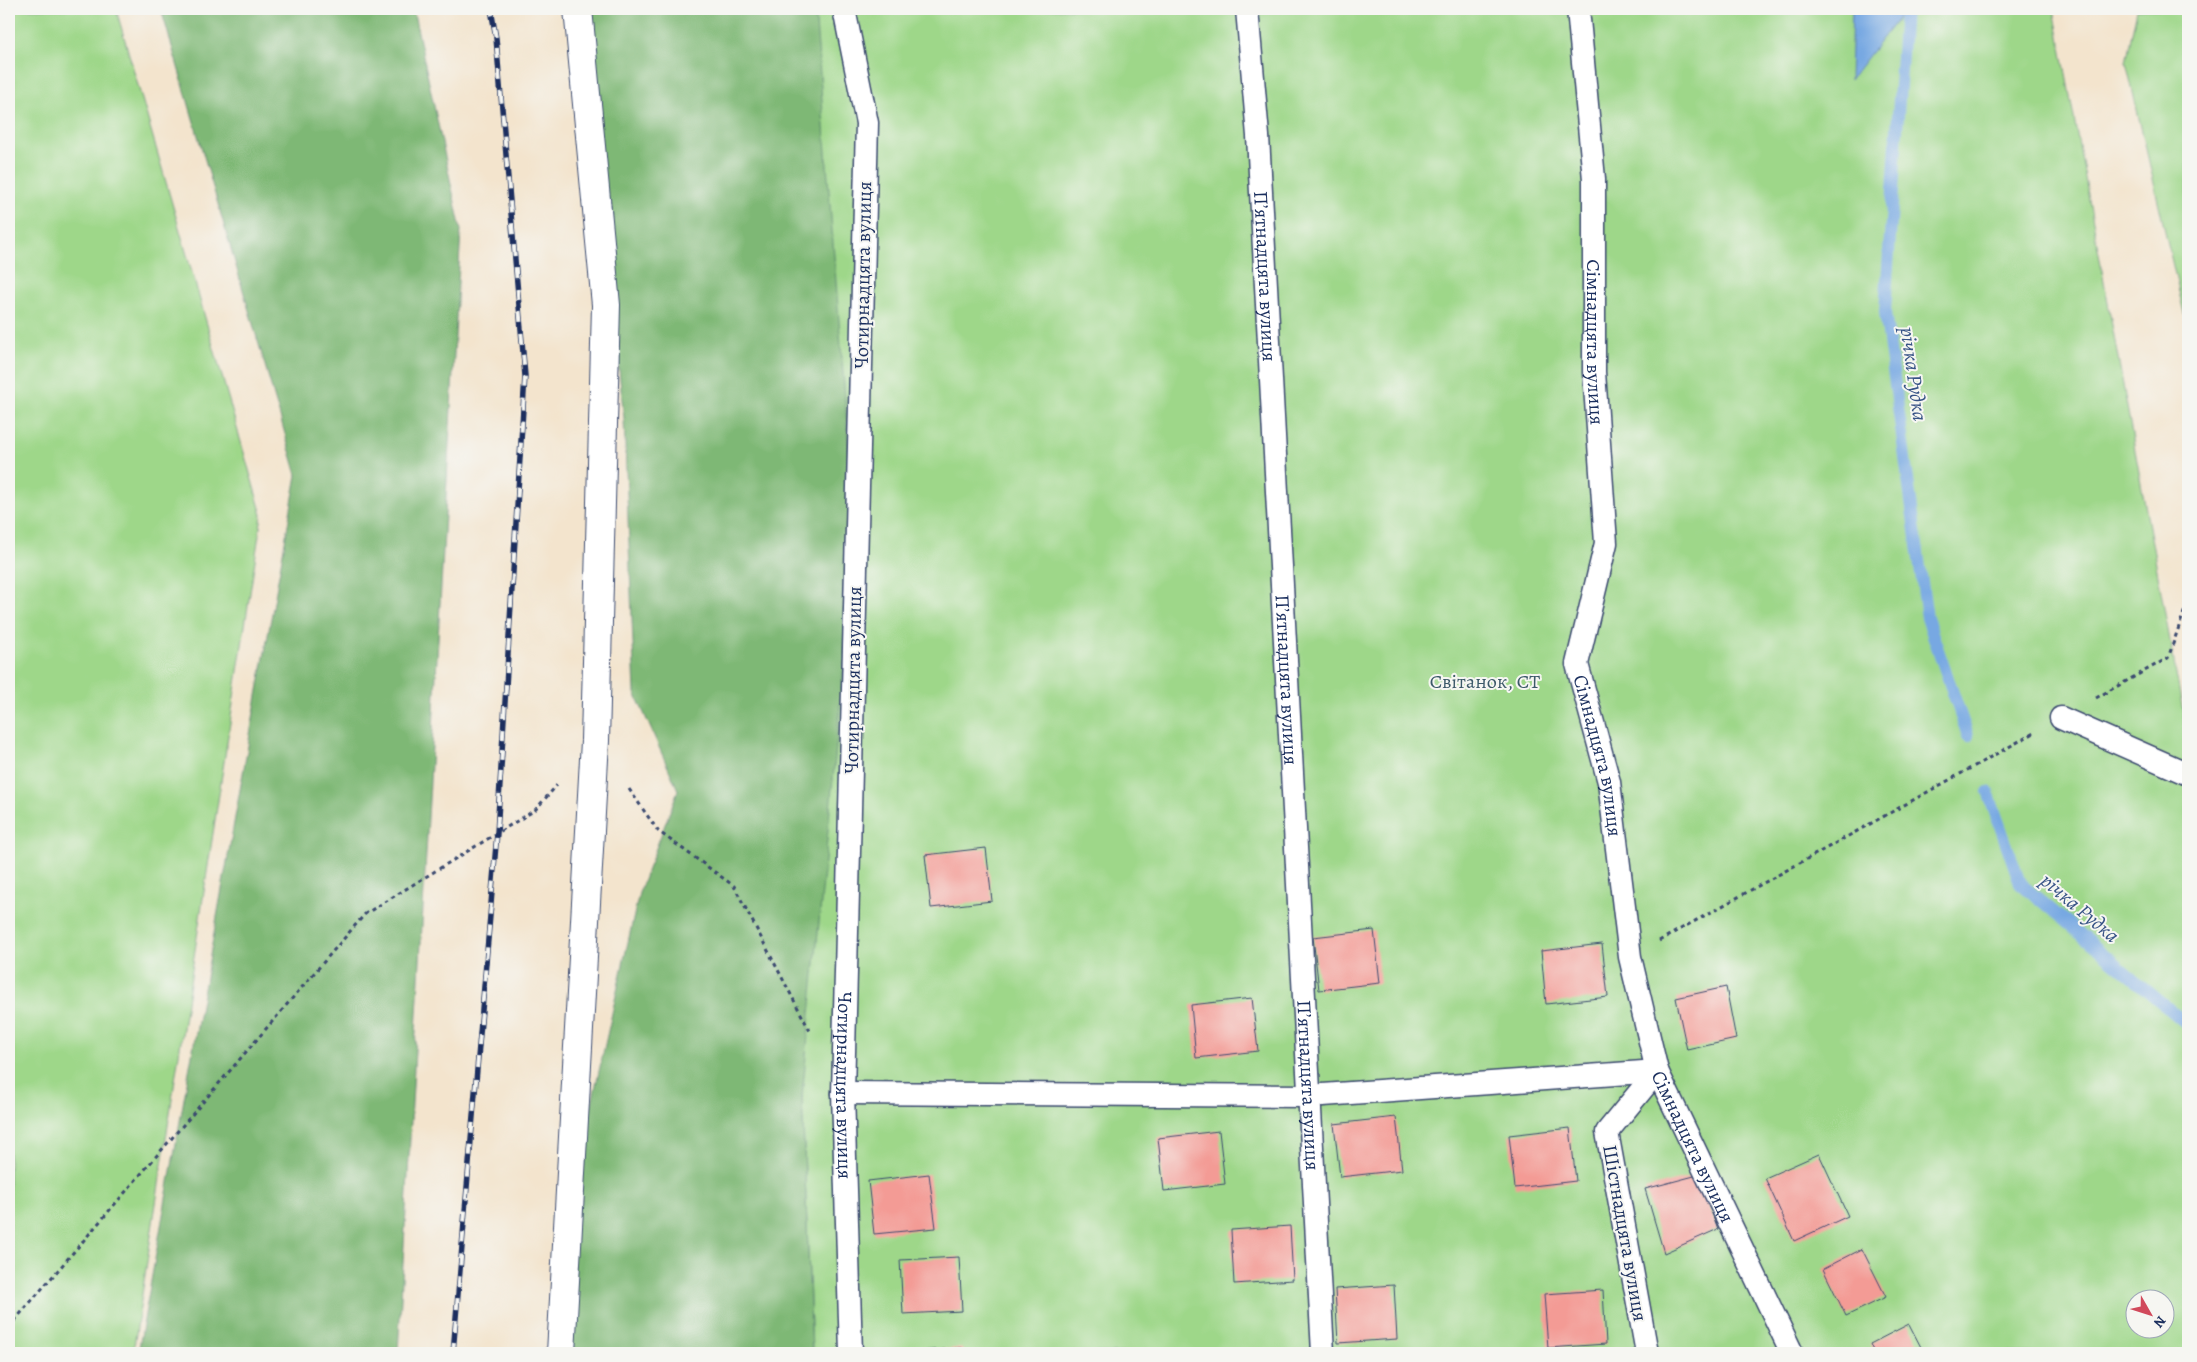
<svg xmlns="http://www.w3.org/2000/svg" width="2197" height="1362" font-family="Alegreya,serif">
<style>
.green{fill:#9ed789;stroke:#5c8374;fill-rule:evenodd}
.forest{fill:#7eb875;stroke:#4c746a}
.water{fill:#77a8e2;stroke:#496ca0}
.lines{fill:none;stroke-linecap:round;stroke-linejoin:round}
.stream{stroke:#77a8e2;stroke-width:12}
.building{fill:#f39b95}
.service-casing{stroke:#3b4a6f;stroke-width:25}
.minor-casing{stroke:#3b4a6f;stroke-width:30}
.path{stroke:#3b4a6f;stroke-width:3;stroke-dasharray:4 4;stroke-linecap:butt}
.service{stroke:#fff;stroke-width:22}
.minor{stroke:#fff;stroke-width:28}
.rail-casing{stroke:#1b2f5e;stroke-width:5.5}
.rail{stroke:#f6f6f2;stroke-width:4;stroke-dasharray:11;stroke-linecap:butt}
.labels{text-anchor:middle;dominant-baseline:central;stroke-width:4;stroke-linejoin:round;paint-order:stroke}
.street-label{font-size:20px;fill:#1b2f5e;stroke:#f6f6f2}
.park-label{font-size:20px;fill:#3c5969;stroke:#f6f6f2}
.water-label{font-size:21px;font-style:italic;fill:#375386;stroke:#f6f6f2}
</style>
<rect width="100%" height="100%" fill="#f6f6f2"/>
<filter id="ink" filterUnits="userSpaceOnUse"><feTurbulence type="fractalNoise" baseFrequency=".02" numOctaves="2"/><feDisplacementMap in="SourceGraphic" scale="10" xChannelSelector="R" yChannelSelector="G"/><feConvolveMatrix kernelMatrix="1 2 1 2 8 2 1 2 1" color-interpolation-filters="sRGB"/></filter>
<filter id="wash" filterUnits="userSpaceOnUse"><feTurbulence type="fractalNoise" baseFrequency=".0096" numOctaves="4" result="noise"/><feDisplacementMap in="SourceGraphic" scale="20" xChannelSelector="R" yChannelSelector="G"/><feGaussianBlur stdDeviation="1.12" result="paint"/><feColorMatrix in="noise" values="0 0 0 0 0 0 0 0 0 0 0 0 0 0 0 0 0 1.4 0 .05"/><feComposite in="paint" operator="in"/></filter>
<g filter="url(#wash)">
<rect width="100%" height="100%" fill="#f3e4cd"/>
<!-- green -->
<g class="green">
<polygon points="9,9 116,9 262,515 133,1353 9,1353"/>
<path d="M783,9h1271l134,730v614h-1376l-10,-256zM2134,1300h30v30h-30z"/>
<polygon points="2137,9 2188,9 2188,331 2126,62"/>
</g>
<!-- forest -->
<g class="forest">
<polygon points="161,9 413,9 461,230 398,1353 138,1353 297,475"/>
<polygon points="582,9 815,9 856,542 802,1097 812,1353 549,1353 569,1205 639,893 678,790 635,693 624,419"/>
</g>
<!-- water -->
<polygon class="water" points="1852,9 1905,9 1850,80"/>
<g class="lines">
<!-- stream -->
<g class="stream">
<polyline points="1905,9 1885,312 1927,618 1968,736"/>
<polyline points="1988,792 2020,883 2188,1025"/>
</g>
</g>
<g id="blocks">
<!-- building -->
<g class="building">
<polygon points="986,848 992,901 931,908 925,855"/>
<polygon points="1374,930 1380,983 1319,990 1313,937"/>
<polygon points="1602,944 1608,997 1546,1004 1541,951"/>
<polygon points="1726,987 1736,1039 1687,1050 1676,998"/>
<polygon points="1252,998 1258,1051 1196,1058 1191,1005"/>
<polygon points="1396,1117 1402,1170 1340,1177 1334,1124"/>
<polygon points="1570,1128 1576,1181 1515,1188 1509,1135"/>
<polygon points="1219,1131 1225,1184 1164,1191 1158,1138"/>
<polygon points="1819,1154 1848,1216 1794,1241 1765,1178"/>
<polygon points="929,1174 936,1228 874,1234 868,1181"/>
<polygon points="1698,1175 1718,1229 1664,1253 1645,1189"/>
<polygon points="1290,1226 1293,1280 1234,1284 1231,1230"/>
<polygon points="1862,1249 1886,1297 1846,1316 1823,1269"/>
<polygon points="959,1257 962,1311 903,1314 900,1260"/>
<polygon points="1394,1285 1397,1339 1338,1343 1335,1289"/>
<polygon points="1603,1290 1606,1344 1548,1348 1544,1294"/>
<polygon points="1909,1324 1924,1353 1874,1353 1870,1344"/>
<polygon points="962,1348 963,1353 904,1353 904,1352"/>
</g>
</g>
</g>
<g filter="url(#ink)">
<use href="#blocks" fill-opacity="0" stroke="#3b4a6f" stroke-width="1"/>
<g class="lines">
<!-- service casing -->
<g class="service-casing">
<g id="service">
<path id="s1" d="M844,9l23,114 -24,970 8,260"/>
<path id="s2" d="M1247,9l11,127 65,1217"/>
<path id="s3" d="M1578,9l16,170v193l12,171 -29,121 32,118 21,175 27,114 135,282"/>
<polyline points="2061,718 2188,774"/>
<polyline points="843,1093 1309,1096 1657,1071"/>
<polyline points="1647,1353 1607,1132 1657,1071"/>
</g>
</g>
<!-- minor casing -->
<g class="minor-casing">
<polyline id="minor" points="561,1353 595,741 606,305 578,9"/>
</g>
<!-- path -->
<g class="path">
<polyline points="2096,698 2168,658 2188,601"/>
<polyline points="629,789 658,831 734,886 810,1031"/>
<polyline points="1659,941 2034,733"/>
<polyline points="9,1327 365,914 535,810 557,785"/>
</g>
<!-- service -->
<use href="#service" class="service"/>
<!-- minor -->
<use href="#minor" class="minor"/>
<!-- rail casing -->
<g class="rail-casing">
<polyline id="rail" points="453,1353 497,833 525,376 496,38 491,9"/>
</g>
<!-- rail -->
<use href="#rail" class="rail"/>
</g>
</g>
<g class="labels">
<!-- street labels -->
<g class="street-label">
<text transform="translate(863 275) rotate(-89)">Чотирнадцята вулиця</text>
<text stroke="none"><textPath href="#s2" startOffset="268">П’ятнадцята вулиця</textPath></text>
<text stroke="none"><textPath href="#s3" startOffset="334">Сімнадцята вулиця</textPath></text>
<text transform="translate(853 680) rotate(-89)">Чотирнадцята вулиця</text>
<text stroke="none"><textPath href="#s2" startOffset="672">П’ятнадцята вулиця</textPath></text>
<text stroke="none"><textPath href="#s3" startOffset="754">Сімнадцята вулиця</textPath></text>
<text stroke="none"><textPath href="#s1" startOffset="1079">Чотирнадцята вулиця</textPath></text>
<text stroke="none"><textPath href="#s2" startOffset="1078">П’ятнадцята вулиця</textPath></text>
<text stroke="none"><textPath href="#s3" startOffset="1159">Сімнадцята вулиця</textPath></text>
<text transform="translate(1625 1233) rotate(80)">Шістнадцята вулиця</text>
</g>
<!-- park labels -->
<g class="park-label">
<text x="1485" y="681">Світанок, СТ</text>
</g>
<!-- water labels -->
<g class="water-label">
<text transform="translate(1914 374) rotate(82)">річка Рудка</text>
<text transform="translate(2080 908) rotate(40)">річка Рудка</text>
</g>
</g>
<!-- margin -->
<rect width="2197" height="1362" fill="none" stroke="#f6f6f2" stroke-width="30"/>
<!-- north arrow -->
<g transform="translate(2150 1314) rotate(129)"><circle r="24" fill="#f6f6f2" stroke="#9ea6b7"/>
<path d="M0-4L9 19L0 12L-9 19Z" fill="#d1495b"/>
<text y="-8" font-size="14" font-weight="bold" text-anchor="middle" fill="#1b2f5e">N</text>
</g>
</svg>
